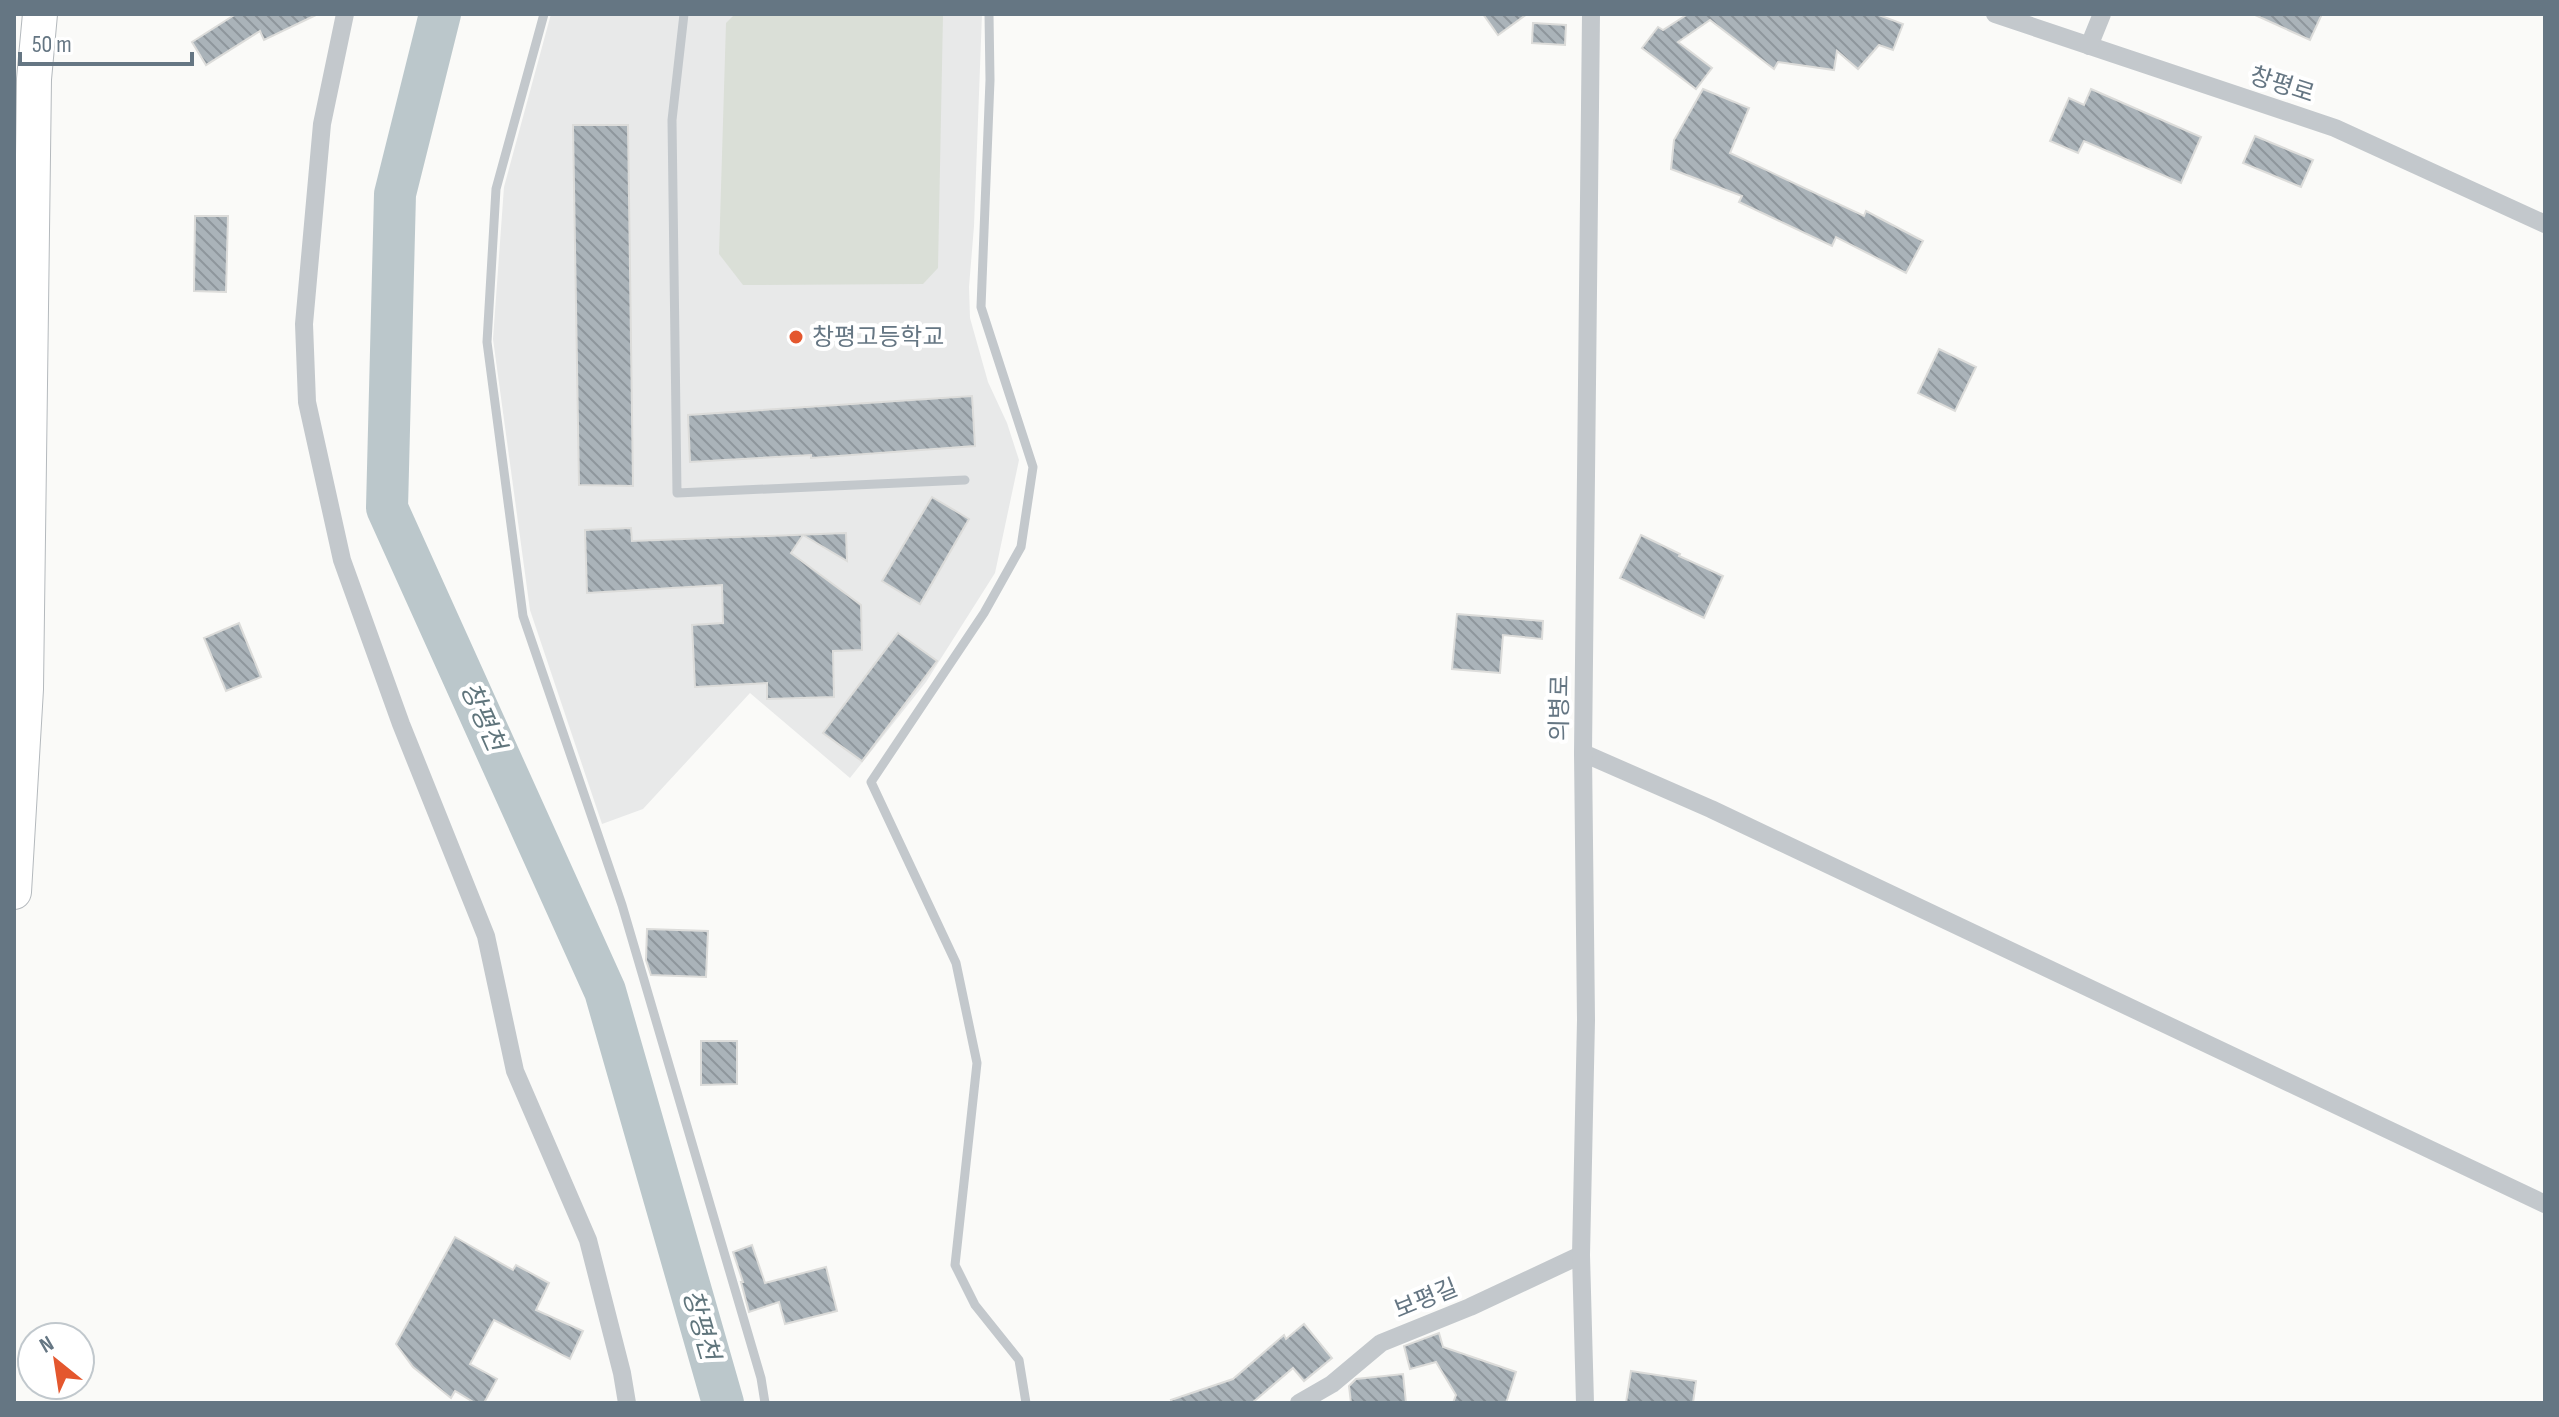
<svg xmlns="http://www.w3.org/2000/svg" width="2559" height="1417" font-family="'Sofia Sans Condensed','Noto Sans KR',sans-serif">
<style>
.built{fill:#e8e9e9}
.pitch{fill:#dadfd7}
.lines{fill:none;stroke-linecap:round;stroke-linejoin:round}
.river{stroke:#bbc7cb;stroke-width:42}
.building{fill:url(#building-back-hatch);stroke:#dcdcda;stroke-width:2}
.highway-casing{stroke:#b4b9bd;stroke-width:36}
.lane{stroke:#c3c8cc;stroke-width:9}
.street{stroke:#c3c8cc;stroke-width:18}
.highway{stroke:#fff;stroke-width:34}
.poi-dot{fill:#e4572e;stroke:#fff;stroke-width:3}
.labels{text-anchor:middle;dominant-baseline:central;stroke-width:8;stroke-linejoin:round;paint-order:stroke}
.street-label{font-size:24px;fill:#657683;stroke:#fff}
.poi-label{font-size:24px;fill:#657683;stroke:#fff;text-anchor:start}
.water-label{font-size:26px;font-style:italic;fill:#60757c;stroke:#fff}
</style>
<defs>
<pattern id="building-back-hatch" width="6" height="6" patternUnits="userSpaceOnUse" patternTransform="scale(2)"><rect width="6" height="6" fill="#aab3b9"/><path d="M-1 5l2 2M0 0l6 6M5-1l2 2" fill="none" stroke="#8e969c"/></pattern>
</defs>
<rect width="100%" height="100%" fill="#fafaf8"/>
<!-- built -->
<polygon class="built" points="551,14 982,14 974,226 969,287 970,318 988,382 1007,423 1019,460 995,573 926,682 850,778 750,693 643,809 602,824 530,610 493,339 504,187"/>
<!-- pitch -->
<polygon class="pitch" points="735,14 943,15 938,268 923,284 743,285 719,254 726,23"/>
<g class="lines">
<!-- river -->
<polyline class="river" points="440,14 395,194 387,508 605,991 723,1403"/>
</g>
<!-- building -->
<g class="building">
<polygon points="236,14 318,14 264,40 260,31 206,65 192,42"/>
<polygon points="1483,14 1527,14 1498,35"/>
<polygon points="1688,14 1876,14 1903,24 1893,50 1879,45 1858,69 1837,51 1834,70 1778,62 1774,69 1710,20 1678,42 1712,68 1696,89 1642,48 1658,27 1663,30"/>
<polygon points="2253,14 2322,14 2310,40"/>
<polygon points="1533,23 1566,25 1565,45 1532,43"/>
<polygon points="1703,89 1749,108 1730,153 1864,216 1866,211 1923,241 1906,273 1836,237 1832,246 1739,202 1742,196 1671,169 1674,140"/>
<polygon points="2091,89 2201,137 2181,183 2084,141 2078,153 2050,141 2069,98 2084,105"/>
<polygon points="573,125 628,125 633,486 579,485"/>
<polygon points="2255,136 2313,160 2301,187 2243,163"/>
<polygon points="195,216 228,216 226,292 194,291"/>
<polygon points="1939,349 1976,367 1955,411 1918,393"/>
<polygon points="972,396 975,446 811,458 811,455 690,462 688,415"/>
<polygon points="932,497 969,519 920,604 882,581"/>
<polygon points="631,528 632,541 846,533 847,561 803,535 791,553 861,605 862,650 833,651 834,697 767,699 767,683 695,687 692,625 723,623 722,585 587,593 585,530"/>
<polygon points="1641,535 1680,554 1679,556 1723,576 1704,618 1620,578"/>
<polygon points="1457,614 1543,621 1542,639 1503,635 1500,673 1452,669"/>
<polygon points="239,623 261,677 226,691 204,638"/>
<polygon points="898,633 937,661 862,761 823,733"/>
<polygon points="647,929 708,931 706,977 651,975 646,960"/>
<polygon points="701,1041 737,1041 737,1084 701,1085"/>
<polygon points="455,1237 513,1270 516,1265 549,1283 536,1310 583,1331 570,1359 494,1320 470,1364 497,1379 484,1403 475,1403 455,1391 451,1398 413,1367 396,1344"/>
<polygon points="752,1245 765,1283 826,1267 837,1311 785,1324 779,1302 749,1312 741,1282 743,1282 733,1252"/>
<polygon points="1304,1324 1332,1358 1304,1381 1293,1368 1252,1403 1172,1403 1171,1400 1233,1379 1284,1335 1286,1339"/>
<polygon points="1439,1333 1443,1347 1516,1372 1506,1403 1453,1403 1456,1395 1436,1362 1410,1369 1404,1346"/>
<polygon points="1631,1371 1696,1381 1693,1403 1626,1403"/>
<polygon points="1403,1374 1406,1403 1351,1403 1349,1386 1356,1379"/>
</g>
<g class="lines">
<!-- highway casing -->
<g class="highway-casing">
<polyline id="highway" points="14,892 26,689 34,79 40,14"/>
</g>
<!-- lane -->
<g class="lane">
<polyline points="544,14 496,189 487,342 523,616 622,905 761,1378 765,1403"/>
<polyline points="684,14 672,120 677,493 965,480"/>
<polyline points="989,14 990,80 981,307 1033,467 1021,547 984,613 871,782 956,963 977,1063 955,1265 975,1305 1019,1360 1026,1403"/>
</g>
<!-- street -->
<g class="street">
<polyline points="345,14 322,124 304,324 307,402 342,560 401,724 486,936 515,1071 588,1240 622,1373 627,1403"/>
<polyline points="1995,14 2335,128 2545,224"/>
<polyline points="2089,46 2102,14"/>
<polyline points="1583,753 1711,809 2545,1204"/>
<polyline points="1299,1403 1332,1384 1381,1343 1470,1307 1581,1255"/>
<polyline points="1585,1403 1581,1255 1586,1020 1583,753 1591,14"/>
</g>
<!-- highway -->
<use href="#highway" class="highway"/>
</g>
<!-- markers -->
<circle class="poi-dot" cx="796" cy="337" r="8"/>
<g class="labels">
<!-- street labels -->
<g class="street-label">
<text transform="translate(2282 85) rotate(18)">창평로</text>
<text transform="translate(1560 708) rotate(-89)">의병로</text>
<text transform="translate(1426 1299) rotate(-22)">보평길</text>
</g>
<!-- poi labels -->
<g class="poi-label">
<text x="812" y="337">창평고등학교</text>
</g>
<!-- water labels -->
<g class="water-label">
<text transform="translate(482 717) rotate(66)">창평천</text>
<text transform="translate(700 1325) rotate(74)">창평천</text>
</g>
</g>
<!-- border -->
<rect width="2559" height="1417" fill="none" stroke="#657683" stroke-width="32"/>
<!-- north arrow -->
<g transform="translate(56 1361) rotate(330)"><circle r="38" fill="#ffffff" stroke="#c1c8cd" stroke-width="2"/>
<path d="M0-6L14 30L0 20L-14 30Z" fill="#e4572e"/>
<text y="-12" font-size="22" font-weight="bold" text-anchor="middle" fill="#657683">N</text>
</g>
<!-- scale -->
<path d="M20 52v12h172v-12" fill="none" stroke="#657683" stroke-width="4"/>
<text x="32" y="52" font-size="24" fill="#657683" stroke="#ffffff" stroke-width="6" paint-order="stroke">50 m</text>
</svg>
